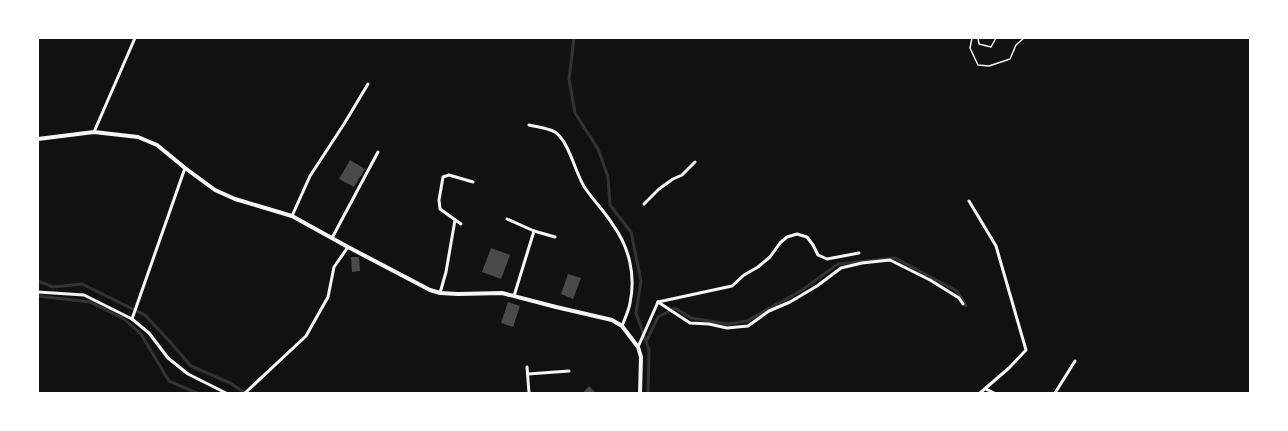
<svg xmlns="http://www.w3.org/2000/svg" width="1288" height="431" font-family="Poppins,sans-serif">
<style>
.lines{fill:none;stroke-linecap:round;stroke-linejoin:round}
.stream{stroke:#333;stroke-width:3}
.building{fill:#4a4a4a}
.path{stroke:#f5f5f5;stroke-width:1.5}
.service{stroke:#f5f5f5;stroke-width:3}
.minor{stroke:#f5f5f5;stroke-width:4}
</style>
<rect width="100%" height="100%" fill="#111"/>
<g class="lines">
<!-- stream -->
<g class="stream">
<polyline points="574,38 569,79 575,113 598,149 608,177 610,205 631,232 641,281 636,313 649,350 648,393"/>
<polyline points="38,281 53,287 82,284 145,315 171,343 191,366 230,383 245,393"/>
<polyline points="38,296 90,302 124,319 141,334 169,381 197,393"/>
<polyline points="646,342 658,317 675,308 691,318 728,324 747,321 802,290 838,264 895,258 957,291 966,306"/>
</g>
</g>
<!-- building -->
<g class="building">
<polygon points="350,160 365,169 354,187 339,179"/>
<polygon points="491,248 510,255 501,279 482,272"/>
<polygon points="351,257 359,257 360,271 352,272"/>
<polygon points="568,274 581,278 573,299 561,294"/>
<polygon points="508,302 520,306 513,327 501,323"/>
<polygon points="589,386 596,393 583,393"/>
</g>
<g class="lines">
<!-- path -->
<g class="path">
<polyline points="972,38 970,48 978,65 989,66 1010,59 1016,45 1024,38"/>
<polyline points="978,38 979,44 991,47 996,38"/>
</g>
<!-- service -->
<g class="service">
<path d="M529,125c8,2 18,3 26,7 14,9 21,43 30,56 9,13 20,24 28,37 16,22 23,50 17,78 -1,7 -5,15 -8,23"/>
<polyline points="94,132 135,38"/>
<polyline points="969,201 996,246 1026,350 1009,368 980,393"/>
<polyline points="644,204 659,189 673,179 682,175 695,162"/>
<polyline points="292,216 310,176 344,124 368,84"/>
<polyline points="507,219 534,231 555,237"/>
<polyline points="461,224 440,209 439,200 443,177 449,175 473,182"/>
<polyline points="332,238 378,152"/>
<polyline points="38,292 84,295 132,319 149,333 168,358 188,374 226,393"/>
<polyline points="440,293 446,272 455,220"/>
<polyline points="514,296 534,231"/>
<polyline points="658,302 690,323 709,324 727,328 748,326 769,311 790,302 817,286 841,268 862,263 890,260 930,280 959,298 963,304"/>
<polyline points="658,302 732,286 744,275 758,267 770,257 780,243 787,237 797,234 807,237 813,245 818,255 827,259 859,253"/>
<polyline points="132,319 185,168"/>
<polyline points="638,347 658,302"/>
<polyline points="527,367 529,393"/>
<polyline points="528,374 569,371"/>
<polyline points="986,389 994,393"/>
<polyline points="245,393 306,336 328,297 334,267 348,247"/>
<polyline points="1055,393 1075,361"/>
</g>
<!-- minor -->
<polyline class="minor" points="38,139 94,132 138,137 157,145 185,168 215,190 235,199 292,216 348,247 430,290 440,293 458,294 502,293 556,307 612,320 622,326 638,347 641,357 640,393"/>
</g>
<!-- border -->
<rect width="1288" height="431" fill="none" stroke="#ffffff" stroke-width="78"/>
</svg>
